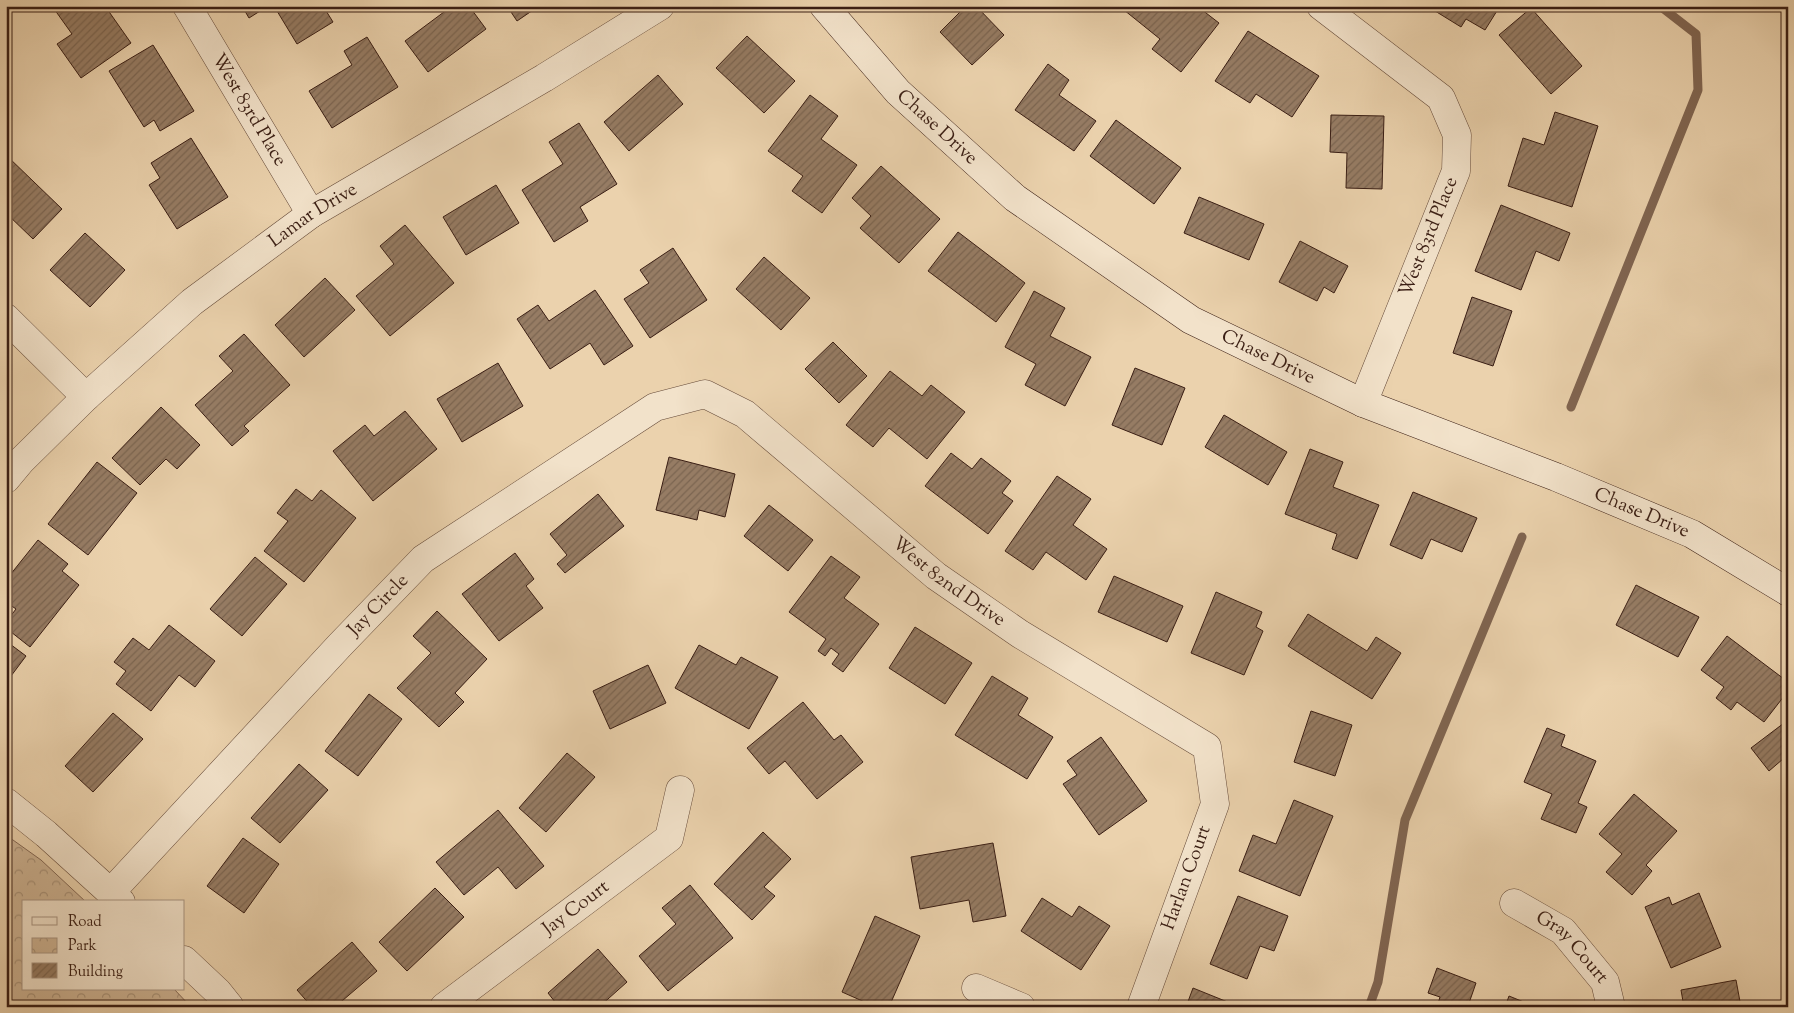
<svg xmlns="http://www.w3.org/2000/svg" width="1794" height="1013" font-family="'Sorts Mill Goudy',serif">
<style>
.park{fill:url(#park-crowns);stroke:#846854}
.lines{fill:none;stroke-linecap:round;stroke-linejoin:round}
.stream{stroke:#806551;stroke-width:9}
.building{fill:url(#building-hatch);stroke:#3a1e14}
.street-casing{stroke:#664b3a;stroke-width:29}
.secondary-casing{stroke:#3a1e14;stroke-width:29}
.street{stroke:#f2e2ca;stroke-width:28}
.secondary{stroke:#f2e2ca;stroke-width:28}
.labels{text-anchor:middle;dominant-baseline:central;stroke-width:4.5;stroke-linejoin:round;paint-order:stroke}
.street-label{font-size:19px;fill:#3a1e14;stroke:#f2e2ca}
</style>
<defs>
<pattern id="park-crowns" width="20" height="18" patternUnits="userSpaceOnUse" patternTransform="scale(1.25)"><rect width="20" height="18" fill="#cdb393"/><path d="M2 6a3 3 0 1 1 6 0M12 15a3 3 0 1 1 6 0" fill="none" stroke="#a79177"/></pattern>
<pattern id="building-hatch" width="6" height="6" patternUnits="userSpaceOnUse" patternTransform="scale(1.25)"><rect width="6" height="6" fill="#967c64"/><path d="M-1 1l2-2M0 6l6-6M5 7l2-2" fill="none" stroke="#7b6551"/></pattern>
</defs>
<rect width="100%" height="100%" fill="#ebd2ad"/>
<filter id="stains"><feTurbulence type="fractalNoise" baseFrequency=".004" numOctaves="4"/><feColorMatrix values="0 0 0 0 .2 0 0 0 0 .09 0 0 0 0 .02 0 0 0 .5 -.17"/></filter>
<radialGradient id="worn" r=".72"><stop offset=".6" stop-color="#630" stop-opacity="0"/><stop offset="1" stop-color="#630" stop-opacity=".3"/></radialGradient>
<!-- park -->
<polygon class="park" points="6,835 41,860 86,902 24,902 24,989 174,989 191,1007 6,1007"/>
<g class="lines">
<!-- stream -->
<g class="stream">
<polyline points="1571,407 1698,90 1696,34 1660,6"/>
<polyline points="1369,1007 1378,982 1405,820 1522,537"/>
</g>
</g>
<!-- building -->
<g class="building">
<polygon points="52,6 105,6 131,43 81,78 57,44 72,34"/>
<polygon points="242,6 268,6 249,18"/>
<polygon points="274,6 323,6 333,22 297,44"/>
<polygon points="452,6 469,6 486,29 428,72 405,41"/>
<polygon points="507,6 539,6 517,21"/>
<polygon points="966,6 976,6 1004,35 972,65 940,32"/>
<polygon points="1127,6 1197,6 1219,23 1181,72 1152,49 1160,39 1124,10"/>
<polygon points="1427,6 1500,6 1485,30 1466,19 1461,27"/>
<polygon points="1531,8 1582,66 1551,94 1499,35"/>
<polygon points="1248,31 1319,76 1292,117 1256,94 1250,103 1215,81"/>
<polygon points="747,36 795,81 764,113 716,68"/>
<polygon points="367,37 398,87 332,128 309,91 352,65 344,51"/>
<polygon points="153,45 194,111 160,131 154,120 144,127 109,71"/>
<polygon points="1048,64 1069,80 1059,95 1096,121 1074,151 1015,110"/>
<polygon points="658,75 683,104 629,151 604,122"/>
<polygon points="810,95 838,116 821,139 857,165 822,213 792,191 803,176 768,151"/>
<polygon points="1555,112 1598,126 1572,207 1508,186 1523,138 1544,145"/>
<polygon points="1331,115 1384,116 1382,189 1346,188 1347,153 1330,152"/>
<polygon points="1116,120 1181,168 1154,204 1090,156"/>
<polygon points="579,123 617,184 580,207 588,221 554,242 522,190 563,164 549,142"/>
<polygon points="191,138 228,197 177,229 149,185 160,178 151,163"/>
<polygon points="6,155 62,209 33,239 6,213"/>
<polygon points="881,166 940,219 899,263 860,228 871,216 852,198"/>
<polygon points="496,185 519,223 466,255 443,217"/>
<polygon points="1199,197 1264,224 1249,260 1184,233"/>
<polygon points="1501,205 1570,233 1559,261 1536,251 1521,290 1475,271"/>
<polygon points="405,225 454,283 390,336 356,296 394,264 380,246"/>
<polygon points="958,232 1025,283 996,322 928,271"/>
<polygon points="85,233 125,270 90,307 50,270"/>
<polygon points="1300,241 1348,266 1334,293 1324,287 1317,301 1279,282"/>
<polygon points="673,248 707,300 650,338 624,299 649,283 640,270"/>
<polygon points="764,257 810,298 781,330 736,289"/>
<polygon points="325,278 355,310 304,357 275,325"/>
<polygon points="595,290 633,346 604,365 590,343 550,369 517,319 538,305 549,321"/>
<polygon points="1034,291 1065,308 1050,336 1091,357 1065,406 1025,385 1036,364 1005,347"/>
<polygon points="1472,297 1512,311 1493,366 1453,353"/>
<polygon points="244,334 290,385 244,426 249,431 232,446 195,405 233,371 219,356"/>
<polygon points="833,342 867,376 839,403 805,369"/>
<polygon points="498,363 523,406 462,442 437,399"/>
<polygon points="1135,368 1185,388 1162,445 1112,425"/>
<polygon points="890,371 922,396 931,385 965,412 927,459 889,428 873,447 846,425"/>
<polygon points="161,407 200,445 177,469 166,459 140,485 112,458"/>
<polygon points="405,411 437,449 373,501 333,451 365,425 374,436"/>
<polygon points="1224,415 1287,452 1268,485 1205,447"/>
<polygon points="1310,449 1343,462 1333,487 1379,505 1357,559 1332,549 1337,534 1285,514"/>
<polygon points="951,453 972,469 981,458 1011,481 1002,493 1013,501 988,534 925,486"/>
<polygon points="669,457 735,474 725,517 699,510 697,520 656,510"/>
<polygon points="97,462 137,493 88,555 48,524"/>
<polygon points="1057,476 1091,499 1073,525 1107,549 1086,580 1046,552 1033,570 1005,551"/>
<polygon points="296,489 312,501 321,490 356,518 304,582 264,551 288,521 277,513"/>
<polygon points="1413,492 1477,518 1462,552 1431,539 1422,559 1390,545"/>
<polygon points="598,494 624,526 565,573 557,564 567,555 550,534"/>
<polygon points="769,505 813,540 788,571 744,536"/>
<polygon points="38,540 68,564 62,571 79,585 30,647 6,628 6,622 16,609 6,602 6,580"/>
<polygon points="515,553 534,579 526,586 543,608 499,641 462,594"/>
<polygon points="831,556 860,577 844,598 879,624 843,672 832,664 839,654 831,648 825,656 818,651 826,639 789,612"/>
<polygon points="255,557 287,584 242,636 210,609"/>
<polygon points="1114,576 1183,606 1167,642 1098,612"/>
<polygon points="1636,585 1699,617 1678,657 1616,625"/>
<polygon points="1216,592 1262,612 1256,627 1263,631 1244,675 1191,653"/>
<polygon points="437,611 487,659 455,693 464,702 439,727 397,688 431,653 413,636"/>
<polygon points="1308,614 1367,651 1376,637 1401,653 1372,699 1288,646"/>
<polygon points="169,625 215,661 195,687 179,675 151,711 116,684 126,671 114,662 133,638 149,650"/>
<polygon points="915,627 972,663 945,704 889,668"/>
<polygon points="1727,636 1788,682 1788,691 1764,722 1737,702 1731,710 1716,698 1724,687 1701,670"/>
<polygon points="6,641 26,656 11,676 6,673"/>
<polygon points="699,645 736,665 741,657 778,677 749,729 675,688"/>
<polygon points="648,665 666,703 610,729 593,691"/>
<polygon points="992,676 1028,698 1018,715 1053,737 1027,779 955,735"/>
<polygon points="369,694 402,719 358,776 325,751"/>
<polygon points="803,702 834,740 841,735 863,762 817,799 785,761 769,774 747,748"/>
<polygon points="1311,711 1352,725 1335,776 1294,762"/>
<polygon points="113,713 143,739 93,792 65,766"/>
<polygon points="1788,720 1788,765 1783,759 1769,771 1751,748"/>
<polygon points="1547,728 1565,735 1561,746 1596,761 1578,803 1587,807 1576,833 1541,819 1552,794 1524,782"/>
<polygon points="1101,737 1147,801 1099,835 1063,784 1077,775 1067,761"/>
<polygon points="567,753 595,777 546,832 519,808"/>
<polygon points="299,764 328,790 280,843 251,818"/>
<polygon points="1634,794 1677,831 1646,865 1652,871 1632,895 1606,872 1622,854 1599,834"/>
<polygon points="1294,800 1333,816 1300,896 1239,871 1253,835 1276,844"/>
<polygon points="498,810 544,866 516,889 498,867 464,895 436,862"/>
<polygon points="763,832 791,859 764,887 775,896 752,920 714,884"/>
<polygon points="243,838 279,864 244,913 207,886"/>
<polygon points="993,843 1006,916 973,922 969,900 920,909 911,857"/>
<polygon points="690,885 733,938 668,991 639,956 676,924 662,908"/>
<polygon points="435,888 464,917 407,971 379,942"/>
<polygon points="1699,893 1721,947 1671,968 1645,907 1669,897 1672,905"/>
<polygon points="1238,896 1288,916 1274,951 1260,946 1247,979 1210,964"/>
<polygon points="1042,898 1072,917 1079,906 1110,926 1081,970 1021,931"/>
<polygon points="875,916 920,936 889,1007 876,1007 842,992"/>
<polygon points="352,942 377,971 335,1007 312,1007 297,990"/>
<polygon points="598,949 627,982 599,1007 559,1007 548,993"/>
<polygon points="1437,968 1476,983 1468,1006 1470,1007 1437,1007 1440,997 1428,993"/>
<polygon points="1736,980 1741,1007 1684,1007 1681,990"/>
<polygon points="1193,988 1240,1007 1186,1007"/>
<polygon points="1509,996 1536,1007 1505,1007"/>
</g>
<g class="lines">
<!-- street casing -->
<g class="street-casing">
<g id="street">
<path id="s1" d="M187,6l124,208"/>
<polyline points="1321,6 1441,98 1457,135 1456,171 1363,403"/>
<polyline points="6,318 86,397"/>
<path id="s2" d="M6,479l15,-18 65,-64 106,-95 119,-88 233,-136 116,-72"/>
<polyline points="6,802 46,834 121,902"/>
<path id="s3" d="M111,892l229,-247 83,-86 232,-152 50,-13 40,20 191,162 84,58 187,113 8,57 -74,203"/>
<path id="s4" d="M1514,903l49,28 42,51 6,25"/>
<polyline points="184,960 218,992 230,1007"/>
<polyline points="976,988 1021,1007"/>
<path id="s5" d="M444,1007l225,-169 11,-48"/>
</g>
</g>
<!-- secondary casing -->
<g class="secondary-casing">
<g id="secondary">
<path id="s6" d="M824,6l74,86 117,106 176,122 172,83 193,74 136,57 96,58"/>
</g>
</g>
<!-- street -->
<use href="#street" class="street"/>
<!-- secondary -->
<use href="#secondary" class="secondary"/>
</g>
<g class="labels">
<!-- street labels -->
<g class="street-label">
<text stroke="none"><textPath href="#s1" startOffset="121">West 83rd Place</textPath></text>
<text stroke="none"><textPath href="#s6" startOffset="166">Chase Drive</textPath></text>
<text stroke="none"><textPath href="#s2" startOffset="406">Lamar Drive</textPath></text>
<text transform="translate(1429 237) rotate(-68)">West 83rd Place</text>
<text stroke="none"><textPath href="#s6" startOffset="571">Chase Drive</textPath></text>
<text stroke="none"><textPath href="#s6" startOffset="976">Chase Drive</textPath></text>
<text stroke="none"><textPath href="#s3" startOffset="1094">West 82nd Drive</textPath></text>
<text stroke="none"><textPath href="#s3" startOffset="392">Jay Circle</textPath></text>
<text transform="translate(1187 878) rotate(-70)">Harlan Court</text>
<text stroke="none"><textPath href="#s5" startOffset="165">Jay Court</textPath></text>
<text stroke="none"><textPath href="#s4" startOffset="74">Gray Court</textPath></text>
</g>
</g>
<!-- margin -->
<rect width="1794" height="1013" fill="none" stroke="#ebd2ad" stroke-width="25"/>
<rect x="8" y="8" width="1779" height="998" fill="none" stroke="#3a1e14" stroke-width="2.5"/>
<rect x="12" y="12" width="1769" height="988" fill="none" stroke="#3a1e14"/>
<!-- legend -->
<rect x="22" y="900" width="162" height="90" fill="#f2e2ca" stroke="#a89481"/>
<rect x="32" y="917" width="25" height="8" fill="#f2e2ca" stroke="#a89481"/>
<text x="68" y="926" font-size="15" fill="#3a1e14">Road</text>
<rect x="32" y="938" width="25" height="15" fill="url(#park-crowns)" stroke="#a89481"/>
<text x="68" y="950" font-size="15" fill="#3a1e14">Park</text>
<rect x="32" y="963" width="25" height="15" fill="url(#building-hatch)" stroke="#a89481"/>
<text x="68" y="976" font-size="15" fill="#3a1e14">Building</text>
<rect width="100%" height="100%" filter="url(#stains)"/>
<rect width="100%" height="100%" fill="url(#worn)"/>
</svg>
